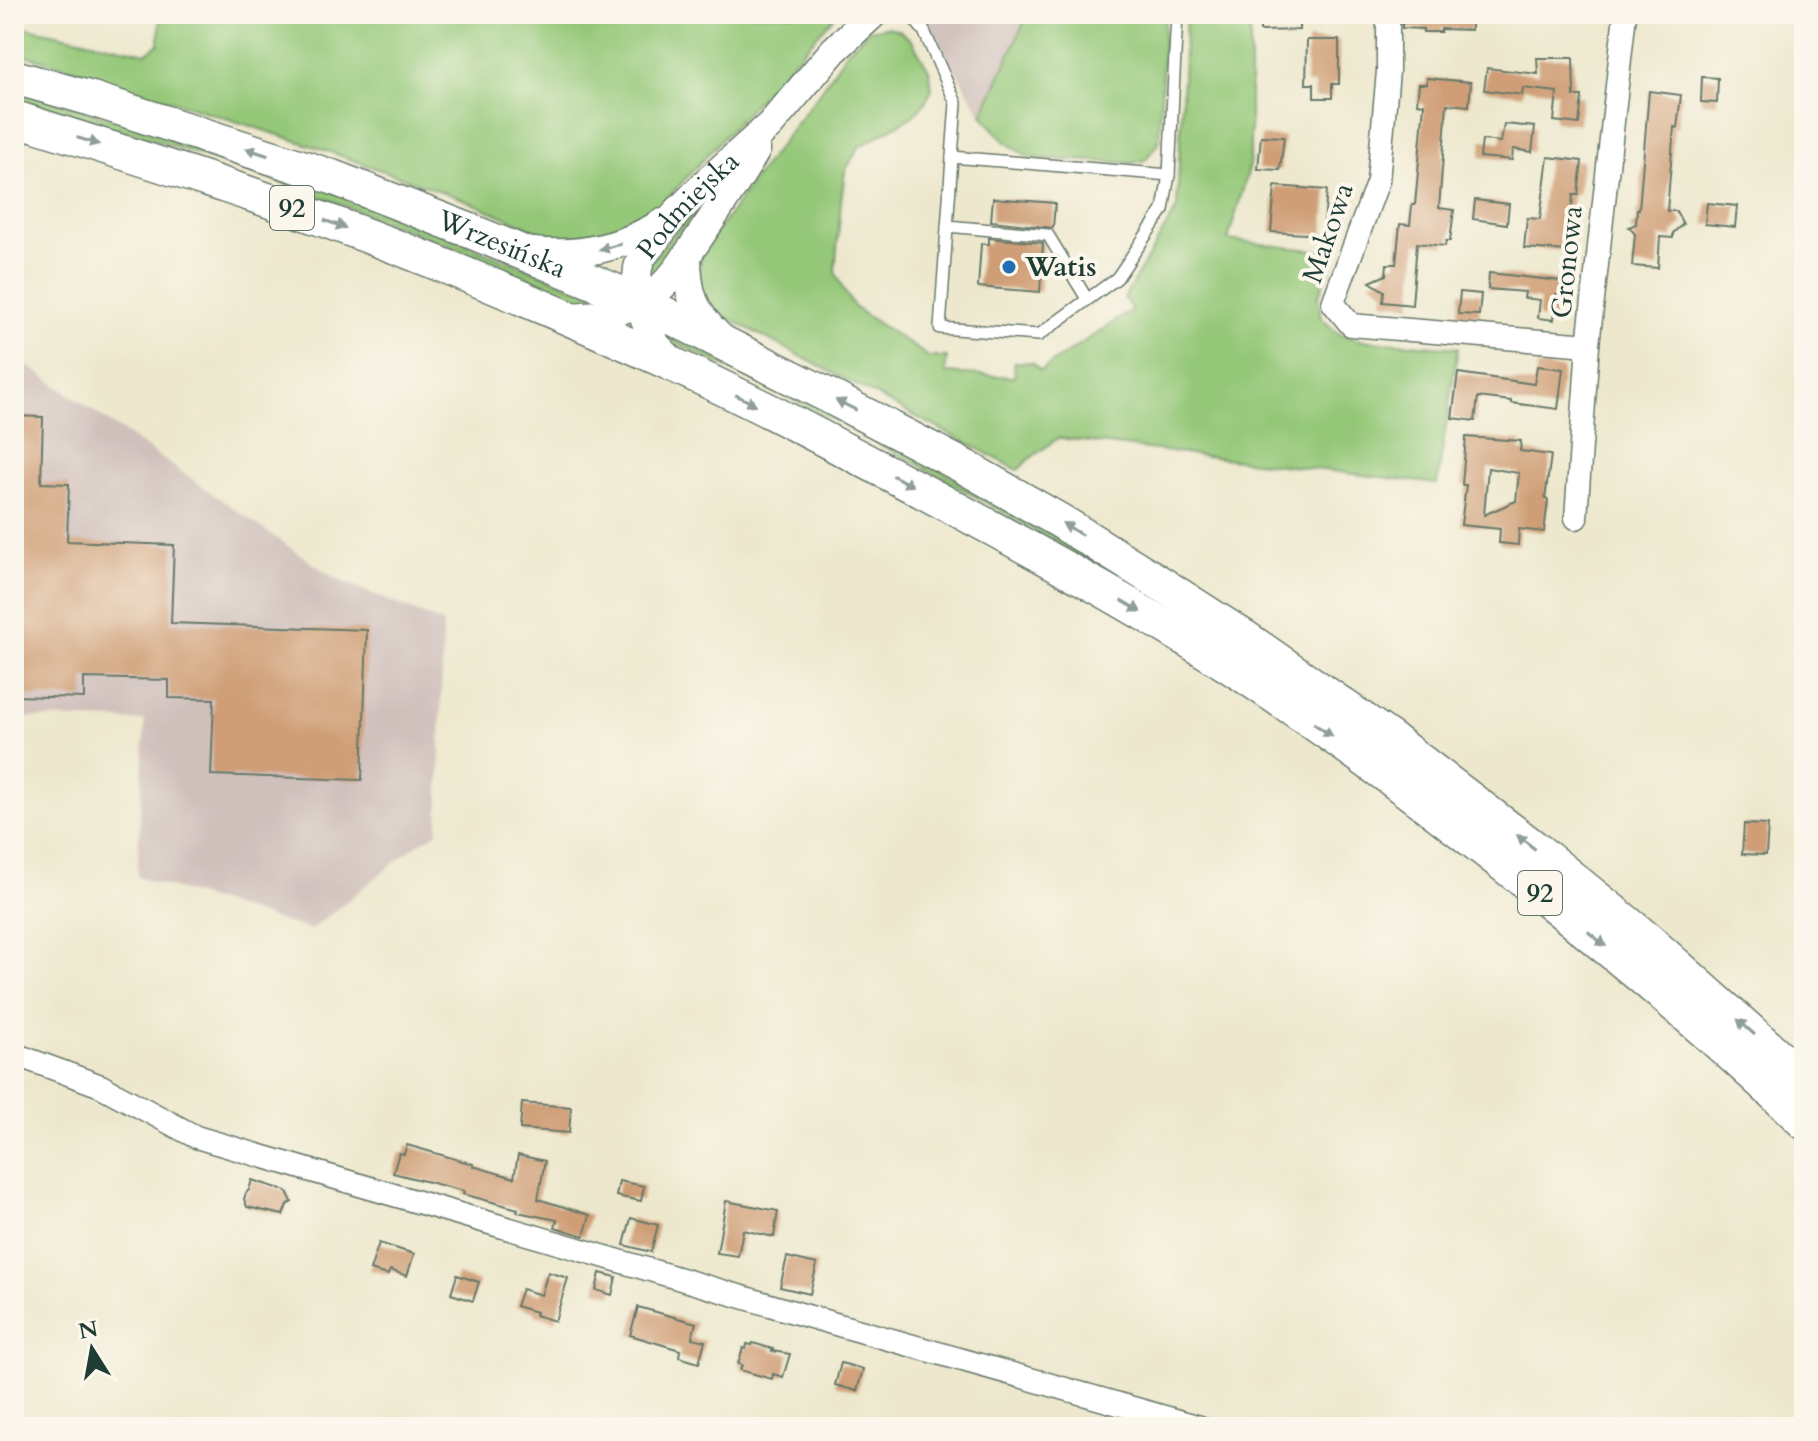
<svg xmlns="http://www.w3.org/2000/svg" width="1818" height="1441" font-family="Cardo,serif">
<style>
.industrial{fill:#d0c0bc}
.green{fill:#94c878;stroke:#5a8256;stroke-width:2}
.building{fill:#cf9e76;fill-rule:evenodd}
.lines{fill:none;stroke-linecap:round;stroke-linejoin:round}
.service-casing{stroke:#67796a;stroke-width:14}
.minor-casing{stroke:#67796a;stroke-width:25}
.tertiary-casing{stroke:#67796a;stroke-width:31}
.primary-casing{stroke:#67796a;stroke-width:37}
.service{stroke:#fff;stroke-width:11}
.minor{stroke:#fff;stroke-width:22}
.tertiary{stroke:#fff;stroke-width:28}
.primary{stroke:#fff;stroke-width:34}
.oneway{fill:#8f9e9a}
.poi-dot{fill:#1f6fb2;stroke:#fbf7ec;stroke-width:3}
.labels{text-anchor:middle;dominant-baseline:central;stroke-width:8;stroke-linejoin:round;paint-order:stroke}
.shield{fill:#fbf7ec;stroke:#61756b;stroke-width:2}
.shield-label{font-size:26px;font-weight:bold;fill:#1f3d34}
.street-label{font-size:28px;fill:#1f3d34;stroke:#fbf7ec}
.poi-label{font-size:28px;font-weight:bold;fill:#1f3d34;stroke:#fbf7ec;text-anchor:start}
</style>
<rect width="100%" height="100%" fill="#fbf7ec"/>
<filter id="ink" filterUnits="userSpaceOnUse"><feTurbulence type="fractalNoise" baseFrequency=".0125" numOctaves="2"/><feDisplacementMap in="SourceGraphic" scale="16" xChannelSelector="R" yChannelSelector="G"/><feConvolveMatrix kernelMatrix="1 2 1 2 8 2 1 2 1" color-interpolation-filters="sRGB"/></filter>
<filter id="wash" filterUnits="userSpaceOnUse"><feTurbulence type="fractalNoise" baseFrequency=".006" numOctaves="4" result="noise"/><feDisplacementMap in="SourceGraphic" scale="32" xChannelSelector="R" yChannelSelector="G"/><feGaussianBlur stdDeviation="1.8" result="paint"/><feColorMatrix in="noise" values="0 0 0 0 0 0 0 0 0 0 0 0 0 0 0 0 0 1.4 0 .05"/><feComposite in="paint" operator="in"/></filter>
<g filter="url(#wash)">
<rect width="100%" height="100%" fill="#ede8cd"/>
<!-- industrial -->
<g class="industrial">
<polygon points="926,14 1028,14 982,115 927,23"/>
<polygon points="14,356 334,578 443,623 438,832 415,846 311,930 137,877 145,721 14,717"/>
</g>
<!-- green -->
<g class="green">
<polygon points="160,14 837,14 653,214 623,233 571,240 547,235 460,198 313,146 75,70 14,52 14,25 146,53 159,44"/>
<polygon points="1028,14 1165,14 1159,142 1145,160 1133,163 1030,158 1004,141 982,115"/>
<polygon points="1186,14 1250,14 1250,165 1228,240 1336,253 1318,298 1321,318 1337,333 1359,340 1458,348 1437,484 1058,438 1028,460 1018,470 707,307 698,276 702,253 755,178 823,88 847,51 869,30 887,27 899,30 912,41 929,70 932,89 924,104 913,116 859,147 845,171 841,201 835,272 844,291 855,308 929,357 947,357 945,373 1015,377 1014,362 1033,363 1040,371 1132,310 1124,298 1177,208"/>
<path d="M14,89l265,81 334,133 -12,5c-192,-82 -387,-154 -587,-210z"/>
<polygon points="735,164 667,263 649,279 646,266"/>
<path d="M661,327l231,115 248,144 663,509 1,12 -709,-539c-136,-86 -280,-159 -425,-228l-5,-3z"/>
</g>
<g id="blocks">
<!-- building -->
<g class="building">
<polygon points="1260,14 1299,14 1299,30 1260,31"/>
<polygon points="1402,14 1471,14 1471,30 1441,29 1441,32 1423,32 1423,29 1402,28"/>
<polygon points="1307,40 1339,40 1339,84 1332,84 1332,98 1314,98 1314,84 1306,84"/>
<polygon points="1537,58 1573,58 1574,96 1582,96 1579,124 1554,121 1557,92 1523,88 1522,95 1484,90 1487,68 1538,74"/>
<polygon points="1702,77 1718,78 1717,103 1701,102"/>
<polygon points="1427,78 1471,82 1469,106 1447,104 1439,208 1454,210 1450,241 1446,241 1445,246 1417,243 1412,305 1383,302 1384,291 1370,282 1386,275 1387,264 1396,264 1400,224 1410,225 1412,205 1415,205 1424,104 1417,103 1419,84 1427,84"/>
<polygon points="1649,91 1681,95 1677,128 1674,127 1667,211 1676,211 1683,224 1673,233 1673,238 1660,237 1658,268 1632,266 1635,234 1629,227 1636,224 1637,209 1639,209"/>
<polygon points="1504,124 1535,127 1532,152 1513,149 1512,160 1480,157 1482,140 1501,142"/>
<polygon points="1261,136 1284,137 1280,170 1258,169"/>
<polygon points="1548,157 1582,161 1578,195 1573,195 1568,251 1524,248 1527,218 1540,219"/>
<polygon points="1275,186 1327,190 1323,235 1271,232"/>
<polygon points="993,198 1055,203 1053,228 991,221"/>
<polygon points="1475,200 1509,204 1507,224 1473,219"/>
<polygon points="1707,203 1737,206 1735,227 1705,224"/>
<polygon points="989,238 1043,243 1040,292 978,287 981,244 989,244"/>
<polygon points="1489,273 1561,281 1560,295 1556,295 1554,320 1538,318 1540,300 1524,298 1525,292 1488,289"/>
<polygon points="1460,292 1481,294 1479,315 1458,314"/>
<polygon points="1537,366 1563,369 1558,409 1511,403 1511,401 1478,397 1475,421 1452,418 1458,373 1534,384"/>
<polygon points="14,416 43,417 41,483 69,484 67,541 174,545 171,623 367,630 362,780 211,775 214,699 169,698 169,680 84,678 84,698 14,696"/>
<path d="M1466,437l55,4 -1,10 31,4 -6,44 3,1 -4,32 -25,-3 -1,16 -19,-2 1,-14 -39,-4 5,-40h-4zM1488,468l31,5 -3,28 -32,14z"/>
<polygon points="1744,824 1768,825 1766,855 1742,854"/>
<polygon points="522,1103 571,1107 569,1133 520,1129"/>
<polygon points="407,1145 473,1164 473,1166 514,1178 518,1155 545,1161 538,1199 590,1215 584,1236 555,1227 557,1220 517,1212 518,1209 463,1194 464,1191 393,1173 399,1153 404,1154"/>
<polygon points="252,1180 287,1191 292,1202 287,1205 283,1215 247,1207 244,1199 246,1193 249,1190"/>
<polygon points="619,1181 644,1186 641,1201 616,1196"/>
<polygon points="726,1201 778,1211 774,1237 743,1230 738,1256 717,1253"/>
<polygon points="631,1218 658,1225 651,1252 624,1245"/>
<polygon points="379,1243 414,1254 407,1276 390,1270 388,1275 370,1270"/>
<polygon points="787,1257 817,1264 810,1294 780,1287"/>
<polygon points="548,1272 568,1278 555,1321 535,1315 536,1312 516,1306 522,1289 541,1295"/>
<polygon points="600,1273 616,1277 612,1295 596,1290"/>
<polygon points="457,1275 479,1282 473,1301 451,1294"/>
<polygon points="638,1307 696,1323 692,1338 705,1341 699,1363 679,1357 680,1350 630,1335"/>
<polygon points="753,1343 773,1349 772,1351 790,1354 783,1377 773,1374 772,1379 740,1370 742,1365 738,1364 743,1348 746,1349 747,1344 752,1345"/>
<polygon points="841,1363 863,1369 857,1391 835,1385"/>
</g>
</g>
</g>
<g filter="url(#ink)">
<use href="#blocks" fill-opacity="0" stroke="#67796a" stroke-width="2"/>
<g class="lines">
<!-- service casing -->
<g class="service-casing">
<g id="service">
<polyline points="910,14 924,31 956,103 952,157 1169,175 1177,14"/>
<polyline points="952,157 940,328 1039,335 1117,278 1163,210 1169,175"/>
<polyline points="947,226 1048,235 1087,299"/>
</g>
</g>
<!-- minor casing -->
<g class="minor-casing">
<g id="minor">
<polyline points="1388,14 1388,71 1378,181 1333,303 1351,325 1588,345"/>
<polyline points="1576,518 1588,345 1625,14"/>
<polyline points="14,1054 101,1086 196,1137 814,1318 1200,1427"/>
</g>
</g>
<!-- tertiary casing -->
<g class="tertiary-casing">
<g id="tertiary">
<path d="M533,252c47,5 89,-4 129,-29"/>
<path d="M687,255c0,38 6,57 35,84"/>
<path d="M568,317c33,-1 54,-3 83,-22 20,-13 34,-37 47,-56 20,-29 40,-58 58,-89"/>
<path id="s1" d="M676,365l-20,-20 -13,-30 -7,-27 2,-20 3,-10 37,-47 32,-32 60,-54 64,-75 39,-36"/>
</g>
</g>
<!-- primary casing -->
<g class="primary-casing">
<g id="primary">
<path id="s2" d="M14,77l78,22 240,78 136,53 171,71 186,93 140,73 95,54 92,57 92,59 147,102 145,110 111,90 157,140"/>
<path d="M14,118c149,47 298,93 443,153 73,30 147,62 219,95 92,42 180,90 269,137 107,57 214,116 315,183 98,66 192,137 284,211 90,72 177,145 260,225"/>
</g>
</g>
<!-- service -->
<use href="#service" class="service"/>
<!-- minor -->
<use href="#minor" class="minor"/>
<!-- tertiary -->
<use href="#tertiary" class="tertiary"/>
<!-- primary -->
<use href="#primary" class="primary"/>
</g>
<!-- one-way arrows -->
<defs><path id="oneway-solid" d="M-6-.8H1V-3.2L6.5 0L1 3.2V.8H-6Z" transform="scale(2)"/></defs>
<g class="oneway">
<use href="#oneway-solid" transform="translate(88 141) rotate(17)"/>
<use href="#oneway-solid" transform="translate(257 152) rotate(-162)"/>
<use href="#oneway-solid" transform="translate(335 224) rotate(20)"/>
<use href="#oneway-solid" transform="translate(610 247) rotate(165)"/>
<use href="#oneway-solid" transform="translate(746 400) rotate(26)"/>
<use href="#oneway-solid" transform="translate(846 405) rotate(-153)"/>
<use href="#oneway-solid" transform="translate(903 481) rotate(28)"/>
<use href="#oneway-solid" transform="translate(1072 529) rotate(-148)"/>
<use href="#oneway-solid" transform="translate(1131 606) rotate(30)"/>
<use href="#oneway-solid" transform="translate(1323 730) rotate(35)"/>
<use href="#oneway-solid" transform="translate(1526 842) rotate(-142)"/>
<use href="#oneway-solid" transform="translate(1597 939) rotate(39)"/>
<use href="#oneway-solid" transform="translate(1746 1027) rotate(-138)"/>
</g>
</g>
<!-- markers -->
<circle class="poi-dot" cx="1009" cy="267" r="8"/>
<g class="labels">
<!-- shield labels -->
<g class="shield">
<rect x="270" y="186" width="44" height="44" rx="6"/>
<rect x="1518" y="871" width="44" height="44" rx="6"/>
</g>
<g class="shield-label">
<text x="292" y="208">92</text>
<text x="1540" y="893">92</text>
</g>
<!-- street labels -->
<g class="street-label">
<text stroke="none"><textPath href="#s1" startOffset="190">Podmiejska</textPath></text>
<text transform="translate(1328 233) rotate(-71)">Makowa</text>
<text stroke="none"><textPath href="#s2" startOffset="516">Wrzesińska</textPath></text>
<text transform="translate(1567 262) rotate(-84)">Gronowa</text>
</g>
<!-- poi labels -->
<g class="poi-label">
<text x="1025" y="267">Watis</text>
</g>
</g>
<!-- margin -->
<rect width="1818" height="1441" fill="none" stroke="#fbf7ec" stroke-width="48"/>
<!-- north arrow -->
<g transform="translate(92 1349) rotate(349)" stroke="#fbf7ec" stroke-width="6" paint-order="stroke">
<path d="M0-6L14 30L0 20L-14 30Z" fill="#1f3d34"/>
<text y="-12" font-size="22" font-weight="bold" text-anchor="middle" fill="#1f3d34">N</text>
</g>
</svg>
